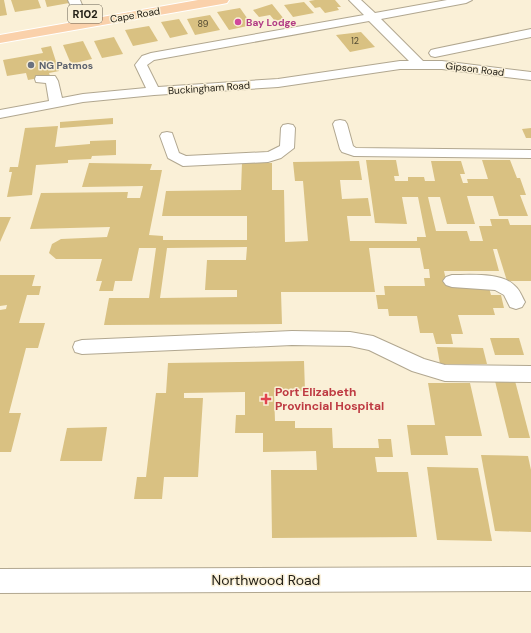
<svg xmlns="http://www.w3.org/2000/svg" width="531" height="633" font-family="'DM Sans',sans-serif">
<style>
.building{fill:#d9c182;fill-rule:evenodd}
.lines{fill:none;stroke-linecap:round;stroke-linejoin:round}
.minor-casing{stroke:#b1a790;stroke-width:2}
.major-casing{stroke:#fff;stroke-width:2}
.minor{fill:#fff;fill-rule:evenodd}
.major{fill:#fad1ab;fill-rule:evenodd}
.hotel-dot{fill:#d1479c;stroke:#faf0d7;stroke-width:1.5}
.worship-dot{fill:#6b7280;stroke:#faf0d7;stroke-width:1.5}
.health-dot{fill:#e0444e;stroke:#faf0d7;stroke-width:1.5}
.labels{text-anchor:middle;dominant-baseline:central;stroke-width:3;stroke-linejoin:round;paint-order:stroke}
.far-number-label{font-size:9px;fill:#514932}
.far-street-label{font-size:10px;fill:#242118;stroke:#faf0d7}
.far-hotel-label{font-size:10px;font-weight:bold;fill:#b23c85;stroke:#faf0d7;text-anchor:start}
.far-worship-label{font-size:10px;font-weight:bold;fill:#5b616d;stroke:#faf0d7;text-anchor:start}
.shield{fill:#faf0d7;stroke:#645f51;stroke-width:1}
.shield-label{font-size:11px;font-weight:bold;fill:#242118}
.health-label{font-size:12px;font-weight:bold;fill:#be3a42;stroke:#faf0d7;text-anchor:start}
.near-street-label{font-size:14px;fill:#242118;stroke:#faf0d7}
</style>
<rect width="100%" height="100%" fill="#faf0d7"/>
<!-- building -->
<g class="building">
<polygon points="0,0 4,0 7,15 0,16"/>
<polygon points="11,0 38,0 41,8 15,12"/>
<polygon points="45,0 68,0 69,3 47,7"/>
<polygon points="315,0 335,0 341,7 337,7 339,10 325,13 320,7 315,8 309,1"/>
<polygon points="304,2 314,13 293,17 284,5"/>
<polygon points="272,4 284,19 275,21 270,15 259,17 253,10"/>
<polygon points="240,8 252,25 229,30 217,12"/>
<polygon points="210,15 220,30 195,35 187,19"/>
<polygon points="179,19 188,34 170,38 161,22"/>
<polygon points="149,26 158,41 133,46 125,30"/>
<polygon points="361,32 375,47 350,52 336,35"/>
<polygon points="114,37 123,54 102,58 94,41"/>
<polygon points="83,41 92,59 71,64 63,45"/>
<polygon points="51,46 59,71 49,73 50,76 28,80 26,73 7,76 3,60 43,53 41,48"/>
<polygon points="113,118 113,124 60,128 60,122"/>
<polygon points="58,126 55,147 90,144 90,141 116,140 116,155 92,156 91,159 68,160 68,163 36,165 32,195 7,197 12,172 9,172 10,167 18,167 25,128"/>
<polygon points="531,128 531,138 526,138 522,129"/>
<path d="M366,160h30l3,16h-5l1,5h13v-4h16l1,4h10l-4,-20h30l4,13h-5l3,9h5l-1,-4h21l-6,-19h28l7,18h3l6,17h-6l8,21h-29l-6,-20h-26l8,28h-28l-7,-27h-12l8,34h31l3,10h13l-4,-15h13l-2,-7h18l2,6h21v56h-24l-10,-32h-4l6,22h-55l3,13h41l3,11h10l3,13h-11l2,7h-37l5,19h-12l2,10h-17l-3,-11h-13l-3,-17h-28l-1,-7h-10l-2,-14h9l-1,-9h41l-1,-8h6l-1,-9h-5l-4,-21h-51l6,44h-94l1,32 -178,1 5,-27h40l7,-50h-17l-7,33h-17l-2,10h-14l3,-10h-6l6,-22h-46l-7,-6 3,-9 9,-5 46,-2 3,-10 -80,2 11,-36 87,-1 -1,6h13l3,-12 -61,1 7,-24 63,1 -2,6h12l-13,65 14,1v4h84v-24h-85l4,-25 75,-1 1,-27h30v27h12l1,52 23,-1 -5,-60h-8l-2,-19 66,-1 3,19h-22l2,19 26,-1 3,18h-24l3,25h67v-4h9l-8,-40h-16l5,27 -32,-1zM247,247l-1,13h-39l-2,30h32v7l-77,1 7,-50z"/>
<polygon points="0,217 11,217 0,242"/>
<polygon points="0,275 35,275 32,286 41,286 39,295 27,295 19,323 45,323 38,348 26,348 9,413 21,413 11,452 0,452 0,310 6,309 7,305 0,306"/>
<polygon points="490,338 519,338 524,355 495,355"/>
<polygon points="437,347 483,348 487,364 440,364"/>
<polygon points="304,361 305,391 274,392 275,421 295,421 295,428 332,428 333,448 379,448 378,439 391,439 393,457 375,457 377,472 408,472 417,537 272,538 271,470 317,470 316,451 263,452 263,433 235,433 236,415 245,415 245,392 184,393 184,398 203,398 198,477 164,477 162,499 134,499 137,477 146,477 156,393 166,393 168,363"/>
<polygon points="494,377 514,377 530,438 509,438"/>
<polygon points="428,383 470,383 482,436 445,436 448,455 411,455 407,425 435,425"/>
<polygon points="107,427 102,461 60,461 67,428"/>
<polygon points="481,455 528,456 531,470 531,532 495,531"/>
<polygon points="427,467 478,468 492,541 437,540"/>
</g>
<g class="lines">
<!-- minor casing -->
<g class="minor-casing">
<g id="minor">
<polygon points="68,0 80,0 86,15 84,17 76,17"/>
<path d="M349,0h12l14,13 72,-13h25l-6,3 -85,16 42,42h19l89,11v8l-89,-11h-42l-122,18 -124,8 -71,7 -83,16v-8l49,-9 -3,-18 -10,-1 -1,-3 1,-3h19l3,5 4,17 21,-4 63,-6 -11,-23 7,-9 9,-3 213,-38zM369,21l40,40h-9l-122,18 -120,8 -11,-22 7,-5z"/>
<polygon points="531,29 531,37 435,57 431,56 429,53 431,50 435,49"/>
<polygon points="340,120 345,121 347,124 353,146 356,148 531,150 531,158 354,156 342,152 340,149 333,124 335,121"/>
<polygon points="288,124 293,125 295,128 294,148 281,158 268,162 183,166 168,158 160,136 162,133 167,132 172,133 179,153 186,156 268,152 280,146 281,128 283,125"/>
<path d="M452,275c18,0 50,-3 63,11 5,4 7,11 10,16l-3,5 -6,2 -6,-2 -6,-12 -9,-5 -43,-3 -6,-2 -3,-4 3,-4z"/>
<polygon points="292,331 350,332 373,336 424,359 445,365 531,366 531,382 445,381 412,371 369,350 350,346 292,345 82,354 75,352 73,347 75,342 82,340"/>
<polygon points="531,567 531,591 0,593 0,569"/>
</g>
</g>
<!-- major casing -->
<g class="major-casing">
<polygon id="major" points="198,0 229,0 227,3 222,4 0,43 0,35"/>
</g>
<!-- minor -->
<use href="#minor" class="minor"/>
<!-- major -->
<use href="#major" class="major"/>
</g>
<!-- markers -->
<circle class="hotel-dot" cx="238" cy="22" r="4"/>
<circle class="worship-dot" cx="31" cy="65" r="4"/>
<path class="health-dot" d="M264 393h4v4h4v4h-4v4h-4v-4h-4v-4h4z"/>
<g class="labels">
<!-- far-number labels -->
<g class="far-number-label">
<text x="203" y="24">89</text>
<text x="355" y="41">12</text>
</g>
<!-- far-street labels -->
<g class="far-street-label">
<text transform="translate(135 15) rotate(-10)">Cape Road</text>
<text transform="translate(475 69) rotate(7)">Gipson Road</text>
<text transform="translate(209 88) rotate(-4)">Buckingham Road</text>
</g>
<!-- far-hotel labels -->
<g class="far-hotel-label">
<text x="246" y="22">Bay Lodge</text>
</g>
<!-- far-worship labels -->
<g class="far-worship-label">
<text x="39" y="65">NG Patmos</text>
</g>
<!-- shield labels -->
<rect class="shield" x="68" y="5" width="34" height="18" rx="3"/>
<g class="shield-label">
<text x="85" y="14">R102</text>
</g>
<!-- health labels -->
<g class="health-label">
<text x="275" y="392">Port Elizabeth<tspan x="275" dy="14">Provincial Hospital</tspan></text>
</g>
<!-- near-street labels -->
<g class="near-street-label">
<text x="266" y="580">Northwood Road</text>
</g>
</g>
</svg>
